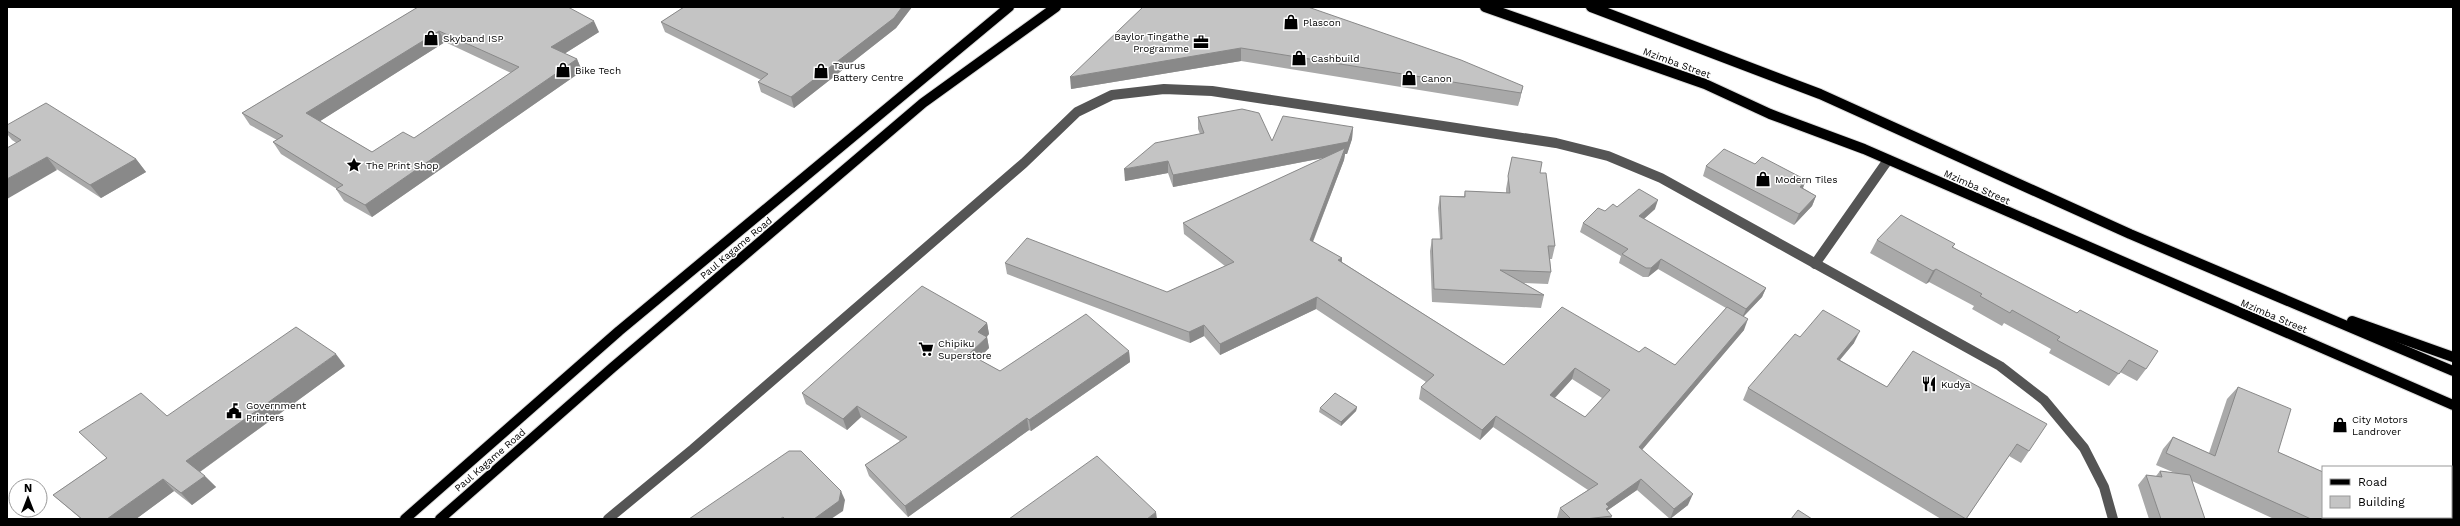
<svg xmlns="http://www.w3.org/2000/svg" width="2460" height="526" font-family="'Work Sans',sans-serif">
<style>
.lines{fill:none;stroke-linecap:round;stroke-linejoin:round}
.major-casing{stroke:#dbdbdb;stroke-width:12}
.minor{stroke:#555;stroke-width:10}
.major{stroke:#000;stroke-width:10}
.wall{fill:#a9a9a9;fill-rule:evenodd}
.shaded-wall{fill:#898989}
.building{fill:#c4c4c4;stroke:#898989;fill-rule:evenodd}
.labels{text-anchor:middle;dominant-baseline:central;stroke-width:3;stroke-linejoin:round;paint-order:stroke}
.poi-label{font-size:10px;fill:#000;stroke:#fff;text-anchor:start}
.street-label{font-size:10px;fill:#000;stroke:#fff}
</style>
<rect width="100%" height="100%" fill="#fff"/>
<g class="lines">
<!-- major casing -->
<g class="major-casing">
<g id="major">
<polyline points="1485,7 1705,84 1770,114 1864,149 2453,405"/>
<polyline points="1591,7 1820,94 2130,234 2453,371"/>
<polyline points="2352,321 2453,357"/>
<polyline points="405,519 619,331 1009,7"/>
<polyline points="440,519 612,368 923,103 1056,7"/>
</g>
</g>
<!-- minor -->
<g class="minor">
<polyline points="1815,264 1888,160"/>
<polyline points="608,519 693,449 1024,163 1077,112 1112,95 1164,89 1212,91 1556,143 1608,156 1661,178 2000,366 2044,400 2084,448 2104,487 2113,519"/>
</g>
<!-- major -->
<use href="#major" class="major"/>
</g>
<!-- wall -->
<g class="wall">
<path d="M418,7l181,25 -35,22 13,5 5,12 -210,146 -28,-16 -8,-12h1l-56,-35 -8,-12 4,-2 -27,-15 -8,-12zM445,42l66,31 -97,65 -42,14 -52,-31z"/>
<polygon points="684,7 912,7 896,28 794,108 761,92 758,82 761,80 665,32 661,22"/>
<polygon points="1143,7 1523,86 1520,99 1518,106 1241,61 1071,89"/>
<path d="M1198,117l74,24 81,-14 -1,12 -5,15h-2l-1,6 -31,82 29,16v4l162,103 135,-13 36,13 51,-57 -68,-39 -10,8h-5l-24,-14 2,-7 -41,-24 3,-9 22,-12 12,-4 38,2 -11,10 122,69 -4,9 -18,19v14l-102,120 46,55 -18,14 -33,-29 -29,20 -1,1 5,5 -1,3h-54v-1l3,-10 28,-18 -95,-63 -13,13 -61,-41 2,-12 5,-5 -110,-73 -96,46 -16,-19 -14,7 -183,-69 -2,-11 162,29 58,-26 -41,-32 -1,-11 141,-65 -151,29 -5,-14 -43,8 75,-47 -2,-5zM1572,379l30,19 -17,19 -30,-19z"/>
<polygon points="7,125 136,159 146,172 101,198 12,140 7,134"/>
<polygon points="1512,157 1540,173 1555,246 1552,259 1550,259 1551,272 1548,284 1524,283 1544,295 1541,308 1432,302 1430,251 1432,239 1440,239 1438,208 1440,196 1464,196 1465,191 1506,193 1506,189"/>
<polygon points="1755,164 1806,180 1803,188 1816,196 1812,206 1794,225 1703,176 1706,166"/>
<polygon points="1877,240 1955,244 1953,247 2146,369 2137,381 2120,372 2109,386 2049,353 2051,349 2004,323 2002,326 1972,309 1974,306 1929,282 1926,284 1870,253"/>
<polygon points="987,323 989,334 987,337 989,348 978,359 1000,371 1129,351 1130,362 1031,431 1029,430 908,517 869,476 865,465 900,441 861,417 847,430 806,404 802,393"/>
<polygon points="1800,337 1854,343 1840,360 1887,387 1913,351 2029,451 2021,463 2009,456 1966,519 1941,519 1743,400 1748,388"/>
<polygon points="345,366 200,472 216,487 192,505 174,491 136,519 81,519 53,495 167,416"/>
<polygon points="2238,387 2278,452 2430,519 2274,519 2192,481 2205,519 2149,519 2138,485 2146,475 2156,476 2160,471 2175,473 2156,465 2163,449 2173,437 2209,453 2227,399"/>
<polygon points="1357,407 1356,411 1341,426 1319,412 1320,408"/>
</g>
<!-- shaded-wall -->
<g class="shaded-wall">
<polygon points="902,7 912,7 896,28 794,108 791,97"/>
<polygon points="594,21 599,32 556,59 551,47"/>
<polygon points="439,31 445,42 314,125 306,113"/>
<polygon points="1241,48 1241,61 1071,89 1070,77"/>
<polygon points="577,59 582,71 372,217 365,205"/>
<polygon points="1523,86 1520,99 1518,106 1521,93"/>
<polygon points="1353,127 1352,139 1347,154 1345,154 1344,160 1309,251 1310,240 1343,154 1173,187 1173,175"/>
<polygon points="47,157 57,170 7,199 7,179"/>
<polygon points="136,159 146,172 101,198 90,185"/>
<polygon points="1168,161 1168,173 1125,181 1124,169"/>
<polygon points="1806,180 1802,190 1800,187"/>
<polygon points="1816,196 1812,206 1794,225 1799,214"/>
<polygon points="1658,200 1655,209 1637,225 1639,216"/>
<polygon points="1342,258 1341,269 1338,260"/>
<polygon points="1661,259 1658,269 1648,277 1651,268"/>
<polygon points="1936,269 1929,282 1926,284 1933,271"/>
<polygon points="1766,288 1762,297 1742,318 1746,309"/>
<polygon points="1317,297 1316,309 1220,355 1220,344"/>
<polygon points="1748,319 1744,330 1635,458 1639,447"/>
<polygon points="987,323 989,334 980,343 978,332"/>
<polygon points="1204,325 1204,336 1190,343 1189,332"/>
<polygon points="1860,331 1854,343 1831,370 1837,359"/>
<polygon points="987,337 989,348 972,365 969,354"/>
<polygon points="1129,351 1130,362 1031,431 1029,420"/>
<polygon points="336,354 345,366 198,473 186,461"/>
<polygon points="1575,368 1572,379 1547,406 1550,395"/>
<polygon points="857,406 861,417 847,430 843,419"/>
<polygon points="1357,407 1356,411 1341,426 1341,422"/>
<polygon points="1496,416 1493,427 1480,440 1482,430"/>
<polygon points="1027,418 1029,430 908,517 905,506"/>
<polygon points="205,476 216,487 192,505 181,493"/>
<polygon points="163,479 174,491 136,519 107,519"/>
<polygon points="1641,479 1637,490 1608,510 1605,517 1606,504"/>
<polygon points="841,491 845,500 843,511 831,519 814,519"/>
<polygon points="1693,494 1688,505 1670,519 1674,509"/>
<polygon points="1156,512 1157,519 1147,519"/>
</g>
<!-- building -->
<g class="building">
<path d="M418,7h150l26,14 -43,26 26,12 -212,146 -29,-16 7,-4 -70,-43 10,-6 -41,-23zM439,31l80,36 -105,71 -11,-6 -31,20 -66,-39z"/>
<polygon points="684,7 902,7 894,18 791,97 758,82 768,74 661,22"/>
<polygon points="1143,7 1308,7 1461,60 1523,86 1521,93 1241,48 1070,77"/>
<polygon points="46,103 136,159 90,185 47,157 7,179 7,148 21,140 7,131 7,125"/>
<polygon points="1242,109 1259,113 1272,141 1283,116 1353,127 1348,142 1173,175 1168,161 1124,169 1155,143 1204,133 1198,117"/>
<path d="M1345,148l-35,92 32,18 -4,2 166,105 58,-58 77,45 6,-5 30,18 52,-58 21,12 -109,128 54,47 -19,15 -33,-30 -35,25 3,3 -3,2 6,7 -27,3h-14l-11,-11 38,-24 -102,-68 -14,14 -61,-43 13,-12 -117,-78 -97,47 -16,-19 -15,7 -184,-69 22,-25 140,54 67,-30 -51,-39zM1575,368l35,22 -25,27 -35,-22z"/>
<polygon points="1724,149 1755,164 1762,157 1806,180 1800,187 1816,196 1799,214 1706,166"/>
<polygon points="1512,157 1542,162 1540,173 1546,173 1555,246 1548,246 1551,272 1500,270 1544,295 1434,289 1432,239 1442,239 1440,196 1465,197 1465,191 1510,193 1508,176"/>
<polygon points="1639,189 1658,200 1639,216 1766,288 1746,309 1661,259 1651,268 1646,268 1622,254 1628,249 1583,223 1598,208 1605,211 1613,204 1617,207"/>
<polygon points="1901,215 1955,244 1952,247 2077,313 2080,310 2158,351 2146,369 2129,360 2119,374 2057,340 2060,337 2012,310 2010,313 1980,296 1982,294 1936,269 1933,271 1877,240"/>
<polygon points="922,286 987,323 978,332 987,337 969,354 1000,371 1086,314 1129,351 1029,420 1027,418 905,506 865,465 907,437 857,406 843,419 802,393"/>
<polygon points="1823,310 1860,331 1837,359 1887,387 1913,351 2047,424 2029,451 2017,444 1966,519 1748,388 1795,334 1800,337"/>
<polygon points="296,327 336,354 186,461 205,476 181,493 163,479 107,519 82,519 53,495 107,458 79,432 141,393 167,416"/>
<polygon points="2238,387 2291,409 2278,452 2323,472 2323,517 2425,517 2430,519 2311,519 2166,453 2173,437 2215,456"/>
<polygon points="1335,393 1357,407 1341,422 1320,408"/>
<polygon points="789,451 801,451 841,491 839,501 814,519 785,519 783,517 780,519 689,519"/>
<polygon points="1097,456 1156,512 1147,519 1009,519"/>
<polygon points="2160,471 2190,475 2205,519 2161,519 2146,475 2162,477"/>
<polygon points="1798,510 1812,519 1791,519"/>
</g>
<!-- icons -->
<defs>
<g id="shop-bare" transform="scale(1.2)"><path d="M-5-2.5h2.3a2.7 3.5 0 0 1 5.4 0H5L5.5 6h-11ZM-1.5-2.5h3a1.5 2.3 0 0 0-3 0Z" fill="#000" stroke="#fff" stroke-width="2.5" paint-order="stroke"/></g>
<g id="office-bare" transform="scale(1.2)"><path d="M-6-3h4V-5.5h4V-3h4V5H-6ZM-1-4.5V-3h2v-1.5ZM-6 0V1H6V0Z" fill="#000" stroke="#fff" stroke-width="2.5" paint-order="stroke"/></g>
<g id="sight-bare" transform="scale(1.2)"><path d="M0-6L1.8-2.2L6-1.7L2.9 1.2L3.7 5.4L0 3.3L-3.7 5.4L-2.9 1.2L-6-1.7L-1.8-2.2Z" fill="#000" stroke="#fff" stroke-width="2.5" paint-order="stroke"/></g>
<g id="supermarket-bare" transform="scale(1.2)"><path d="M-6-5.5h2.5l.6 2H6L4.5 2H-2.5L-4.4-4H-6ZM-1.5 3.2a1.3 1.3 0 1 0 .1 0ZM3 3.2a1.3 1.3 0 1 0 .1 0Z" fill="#000" stroke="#fff" stroke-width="2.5" paint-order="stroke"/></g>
<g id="restaurant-bare" transform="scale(1.2)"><path d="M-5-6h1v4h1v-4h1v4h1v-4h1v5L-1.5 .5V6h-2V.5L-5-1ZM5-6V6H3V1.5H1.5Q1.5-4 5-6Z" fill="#000" stroke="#fff" stroke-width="2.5" paint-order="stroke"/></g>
<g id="civic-bare" transform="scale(1.2)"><path d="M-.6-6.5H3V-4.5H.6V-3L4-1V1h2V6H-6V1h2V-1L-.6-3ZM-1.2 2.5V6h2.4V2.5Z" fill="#000" stroke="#fff" stroke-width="2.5" paint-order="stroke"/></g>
</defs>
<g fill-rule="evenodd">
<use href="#shop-bare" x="1291" y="22"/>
<use href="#shop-bare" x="431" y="38"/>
<use href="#office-bare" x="1201" y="42"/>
<use href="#shop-bare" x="1299" y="58"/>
<use href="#shop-bare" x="563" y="70"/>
<use href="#shop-bare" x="821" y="71"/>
<use href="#shop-bare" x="1409" y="78"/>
<use href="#sight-bare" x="354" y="165"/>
<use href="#shop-bare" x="1763" y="179"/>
<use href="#supermarket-bare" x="926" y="349"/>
<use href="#restaurant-bare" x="1929" y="384"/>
<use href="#civic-bare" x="234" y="411"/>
<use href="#shop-bare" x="2340" y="425"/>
</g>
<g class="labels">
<!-- poi labels -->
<g class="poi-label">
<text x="1303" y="22">Plascon</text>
<text x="1189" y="36" text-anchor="end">Baylor Tingathe<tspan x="1189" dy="12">Programme</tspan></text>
<text x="443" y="38">Skyband ISP</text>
<text x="1311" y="58">Cashbuild</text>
<text x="833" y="65">Taurus<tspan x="833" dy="12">Battery Centre</tspan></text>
<text x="575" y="70">Bike Tech</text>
<text x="1421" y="78">Canon</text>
<text x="366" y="165">The Print Shop</text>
<text x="1775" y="179">Modern Tiles</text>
<text x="938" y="343">Chipiku<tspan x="938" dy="12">Superstore</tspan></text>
<text x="1941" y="384">Kudya</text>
<text x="246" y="405">Government<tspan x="246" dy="12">Printers</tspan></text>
<text x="2352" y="419">City Motors<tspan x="2352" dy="12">Landrover</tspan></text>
</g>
<!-- street labels -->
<g class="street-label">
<text transform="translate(1677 63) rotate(20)">Mzimba Street</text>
<text transform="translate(1977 187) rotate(24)">Mzimba Street</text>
<text transform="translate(736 248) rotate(-40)">Paul Kagame Road</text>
<text transform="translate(2274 316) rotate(23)">Mzimba Street</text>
<text transform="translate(490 460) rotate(-41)">Paul Kagame Road</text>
</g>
</g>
<!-- border -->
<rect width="2460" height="526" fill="none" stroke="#000000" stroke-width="16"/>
<!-- legend -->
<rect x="2322" y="466" width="130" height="52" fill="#ffffff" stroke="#999999"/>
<rect x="2330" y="479" width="20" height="6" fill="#000000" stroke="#999999"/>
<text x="2358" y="486" font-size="12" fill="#000000">Road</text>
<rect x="2330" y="496" width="20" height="12" fill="#c4c4c4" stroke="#999999"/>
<text x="2358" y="506" font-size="12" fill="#000000">Building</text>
<!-- north arrow -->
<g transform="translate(28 498)"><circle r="19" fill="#ffffff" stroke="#999999"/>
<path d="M0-3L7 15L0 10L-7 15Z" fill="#000000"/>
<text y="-6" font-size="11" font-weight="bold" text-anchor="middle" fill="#000000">N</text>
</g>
</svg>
